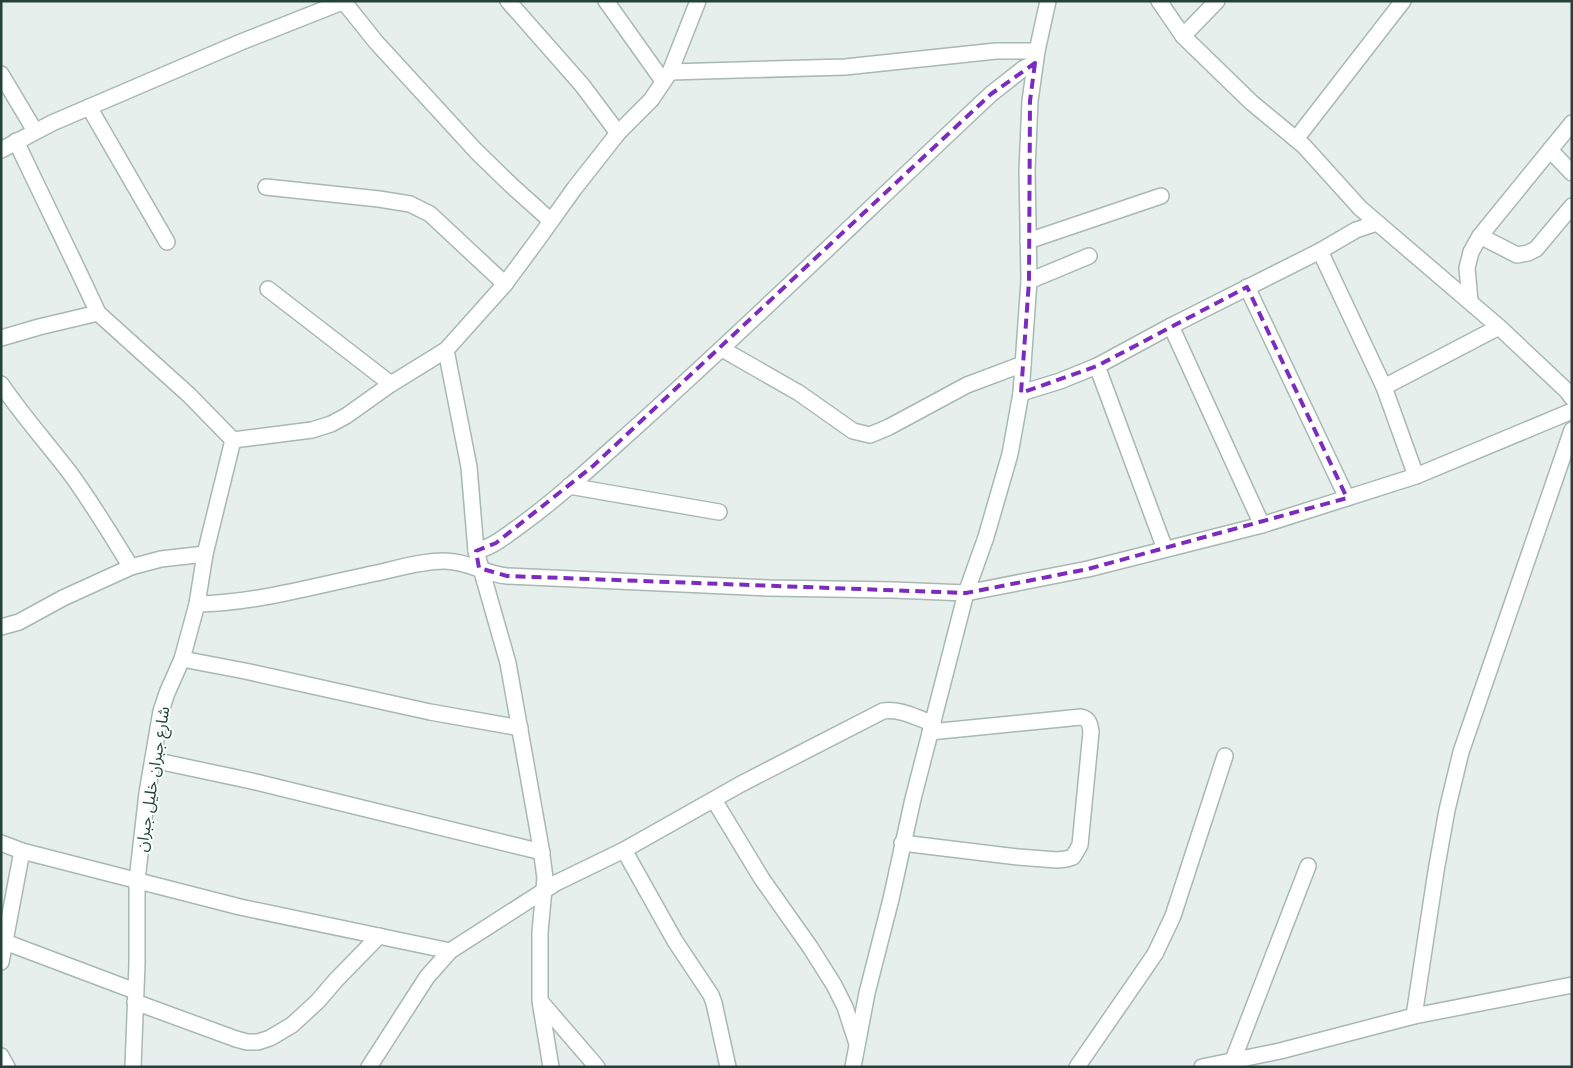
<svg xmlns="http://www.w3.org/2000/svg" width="1573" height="1068" font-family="'Open Sans','Noto Sans Arabic',sans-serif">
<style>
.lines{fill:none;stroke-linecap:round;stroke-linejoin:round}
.street-casing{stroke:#a8b8b2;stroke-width:18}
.secondary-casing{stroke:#a4bbb3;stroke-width:18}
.street{stroke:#fff;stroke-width:15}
.secondary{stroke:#fff;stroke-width:15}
.marked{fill:none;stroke:#7b2cbf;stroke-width:4;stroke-dasharray:10 6;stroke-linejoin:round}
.labels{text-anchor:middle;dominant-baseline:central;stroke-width:4;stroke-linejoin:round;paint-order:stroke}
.street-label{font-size:16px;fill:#24423a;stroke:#f7fbf9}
</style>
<rect width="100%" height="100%" fill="#e6efeb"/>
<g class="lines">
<!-- street casing -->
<g class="street-casing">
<g id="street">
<polyline points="508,1 582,85 618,133"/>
<polyline points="606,1 663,81"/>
<polyline points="1159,1 1183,36 1251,102 1304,146 1360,208 1499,327 1567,391 1572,398"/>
<polyline points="344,2 376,42 476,151 511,185 551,221"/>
<polyline points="1183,36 1217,1"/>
<polyline points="670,72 845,67 996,51 1037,51"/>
<polyline points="1,74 35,131"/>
<polyline points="89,107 167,242"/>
<polyline points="1296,139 1403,1"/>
<path d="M16,141c27,58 56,115 82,172"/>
<polyline points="1,150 52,123 241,42 345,1"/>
<polyline points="1550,150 1572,173"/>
<polyline points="266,187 379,199 410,204 430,214 505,284"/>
<polyline points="1480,236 1517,255 1528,253 1536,249 1572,206"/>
<polyline points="1028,241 1161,196"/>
<polyline points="1320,251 1384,387 1416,476"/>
<polyline points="1029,281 1089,256"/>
<polyline points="1247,287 1347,498"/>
<polyline points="268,289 391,384"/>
<polyline points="1470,301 1467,268 1471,252 1480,236 1572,123"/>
<polyline points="1171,326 1262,525"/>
<polyline points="1,338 39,327 98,313 189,395 233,440"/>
<polyline points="722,349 799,393 853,431 870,435 889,427 967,385 1023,364"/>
<polyline points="446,350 469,467 476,551 508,663 541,848 545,878 540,932 540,1001 551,1067"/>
<polyline points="1097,366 1165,549"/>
<path d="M1,384c21,31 46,59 69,89 22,30 41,62 61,94"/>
<polyline points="1384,387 1499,327"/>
<polyline points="1021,393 1060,381 1097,366 1171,326 1320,251 1356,230 1377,223"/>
<polyline points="233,440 312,430 331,424 346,416 391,384 446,350 505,284 539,238 574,189 618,133 651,100 670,72 698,1"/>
<polyline points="569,486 719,512"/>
<path d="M476,551c17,-4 31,-16 45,-26 33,-24 64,-52 95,-80 128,-114 250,-234 375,-351l33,-26 11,-5"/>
<path d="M197,604c60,-1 120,-19 180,-31 22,-5 45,-12 67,-12 24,0 40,13 63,15l261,12 125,2 73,3 122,-24 174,-44 154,-49 156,-65"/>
<polyline points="1,627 19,622 63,598 131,567 161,559 205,554"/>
<polyline points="182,659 245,671 430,712 520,728"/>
<polyline points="153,760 256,782 542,852"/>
<polyline points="714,800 762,879 810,947 834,985 845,1007 857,1044"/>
<polyline points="1,843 22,851 92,869 240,907 450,951"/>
<path d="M902,843l116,14 39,3 9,-1 7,-2 7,-12 11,-113c-1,-8 -2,-13 -10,-15l-151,15"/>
<polyline points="624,850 675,941 711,995 714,1003 728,1067"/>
<polyline points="5,942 135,991"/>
<polyline points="1,962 22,851"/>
<polyline points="135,1002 236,1039 247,1042 258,1042 270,1038 292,1025 318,1001 336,980 379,936"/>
<polyline points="541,1002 597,1067"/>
<polyline points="1414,1016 1436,871 1447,810 1461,752 1572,430"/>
<polyline points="1,1056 7,1067"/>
<polyline points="1233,1060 1308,866"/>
<polyline points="133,1067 137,964 137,880 147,793 161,711 167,693 182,659 197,604 205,554 233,440"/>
<path d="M369,1067l58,-90 23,-26 106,-68 68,-33 117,-66 142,-73c17,-3 33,7 50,12"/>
<polyline points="1077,1067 1155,954 1173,916 1225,756"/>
<polyline points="1202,1067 1280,1051 1414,1016 1572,985"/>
</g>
</g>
<!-- secondary casing -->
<g class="secondary-casing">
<polyline id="secondary" points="853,1067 867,993 891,899 913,799 966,593 986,537 1010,454 1021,393 1029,281 1027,170 1030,101 1037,51 1048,1"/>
</g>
<!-- street -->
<use href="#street" class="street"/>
<!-- secondary -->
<use href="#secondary" class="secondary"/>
</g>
<!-- marked area -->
<path class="marked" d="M1035,63l-5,38 -1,180 -8,112 76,-27 150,-79 100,211 -259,71 -122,24 -459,-17 -28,-8 -3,-17 20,-8 97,-77 398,-372z"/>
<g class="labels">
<!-- street labels -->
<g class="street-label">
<text transform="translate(152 779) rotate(-81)">شارع جبران خليل جبران</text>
</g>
</g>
<!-- border -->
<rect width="1573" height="1068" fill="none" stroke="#24423a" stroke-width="5"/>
</svg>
